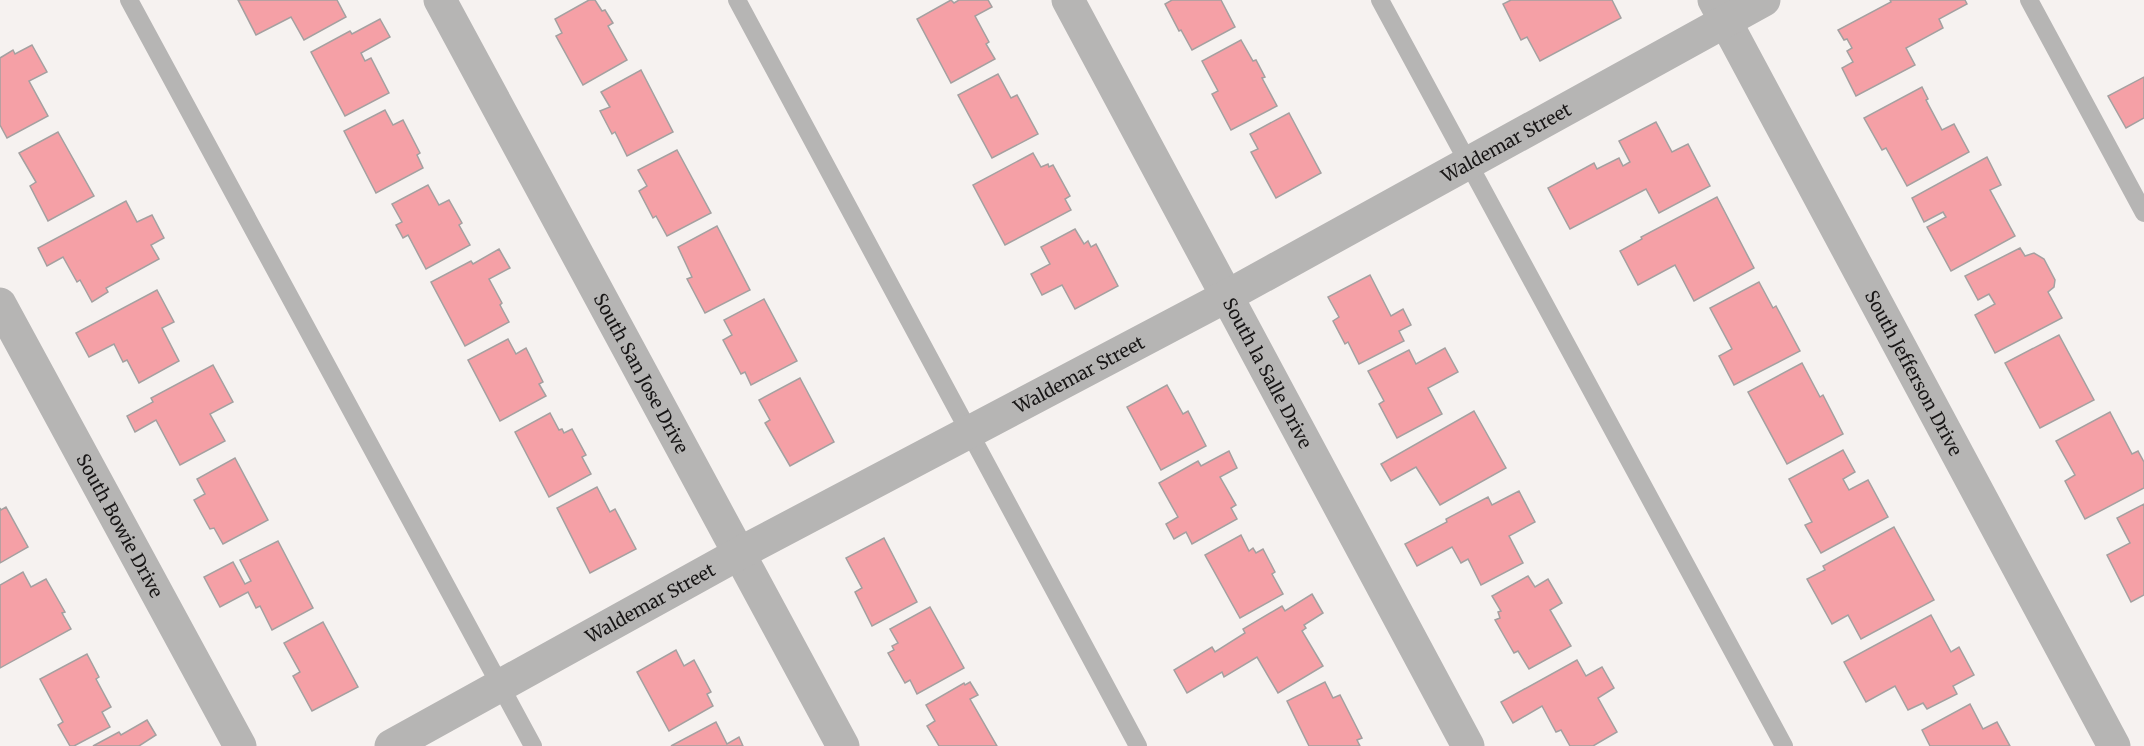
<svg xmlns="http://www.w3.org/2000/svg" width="2144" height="746" font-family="Merriweather,serif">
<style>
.building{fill:#f5a0a6;stroke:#a4a0a0;stroke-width:1.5}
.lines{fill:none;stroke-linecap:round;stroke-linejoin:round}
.service{stroke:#b6b5b4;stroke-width:18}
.minor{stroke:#b6b5b4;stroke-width:33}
.labels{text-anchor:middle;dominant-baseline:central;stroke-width:4.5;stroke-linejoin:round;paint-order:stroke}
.street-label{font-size:18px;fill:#181616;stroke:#fff}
</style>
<rect width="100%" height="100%" fill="#f6f2f0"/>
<!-- building -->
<g class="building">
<polygon points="238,0 337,0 346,17 304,40 291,17 256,35"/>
<polygon points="589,0 595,0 602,11 605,10 613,23 608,26 627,60 583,85 556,36 562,33 555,19"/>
<polygon points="951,0 954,3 959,0 988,0 992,7 975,16 989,42 986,44 995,59 951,83 917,19"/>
<polygon points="1172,0 1221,0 1235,27 1192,50 1181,30 1179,31 1165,4"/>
<polygon points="1511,0 1612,0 1621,18 1540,61 1527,37 1521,40 1503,4"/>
<polygon points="1890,0 1965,0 1967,4 1939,19 1943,28 1906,48 1915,65 1856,96 1842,68 1853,62 1847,51 1852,48 1847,39 1844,40 1838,30 1891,2"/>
<polygon points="380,19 390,37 361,53 365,61 371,58 389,93 345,116 311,52 350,31 352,34"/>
<polygon points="1241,40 1253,61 1256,60 1265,77 1262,78 1277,106 1231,130 1212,94 1218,91 1202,61"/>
<polygon points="32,45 47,72 29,81 48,116 7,138 0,125 0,58 13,50 15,54"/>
<polygon points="641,70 673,132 627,156 615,132 612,134 600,111 610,107 601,92"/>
<polygon points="998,74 1011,98 1017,95 1038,134 992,158 958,95"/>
<polygon points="2144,77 2144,118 2126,128 2108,96"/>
<polygon points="1922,87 1928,99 1926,100 1942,130 1954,124 1969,152 1907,186 1886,148 1882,150 1864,118"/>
<polygon points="385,110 393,125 403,120 420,153 417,155 423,168 376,193 344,131"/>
<polygon points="1289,113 1321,173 1276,198 1251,152 1258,149 1250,134"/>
<polygon points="1656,122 1672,152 1688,144 1710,186 1659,213 1646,189 1570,229 1548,188 1594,163 1597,169 1619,158 1623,166 1630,162 1619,141"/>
<polygon points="58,132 94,196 48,221 30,186 36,182 19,153"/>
<polygon points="677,150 711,213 667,236 656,216 653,218 639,191 647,186 638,170"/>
<polygon points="1033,153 1041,167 1048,164 1049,167 1053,165 1070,196 1065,199 1071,210 1005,245 973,185"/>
<polygon points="1987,157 2001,185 1990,190 2015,236 1951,271 1927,227 1946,217 1943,212 1924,222 1912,198"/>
<polygon points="428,185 439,205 449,200 462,223 459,225 470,245 426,269 408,235 403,238 396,225 402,222 392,204"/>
<polygon points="1717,197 1754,268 1694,301 1675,265 1638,285 1620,251 1642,239 1641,237"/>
<polygon points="126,201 137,222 152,215 164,238 151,245 159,259 106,288 108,292 92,302 80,280 77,282 63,257 47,266 38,248"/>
<polygon points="717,226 750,290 705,313 687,279 692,277 678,247"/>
<polygon points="1075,229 1084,244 1088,241 1091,247 1096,244 1118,286 1075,309 1062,285 1042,295 1031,274 1050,264 1041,247"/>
<polygon points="2020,248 2025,256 2034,253 2044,259 2055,280 2054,287 2048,292 2062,318 1995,353 1975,315 1995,304 1989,294 1978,300 1965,276"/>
<polygon points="499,249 510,268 489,279 502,303 500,305 509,322 465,346 431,282 471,261 473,264"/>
<polygon points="1370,275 1391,316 1403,309 1411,325 1399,331 1404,341 1359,364 1348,342 1345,344 1333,321 1339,317 1328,297"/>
<polygon points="1759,282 1773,308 1776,306 1800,351 1734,385 1719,356 1732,349 1710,308"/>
<polygon points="157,290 174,322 162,328 179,361 139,383 127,360 123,362 114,344 89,357 76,333"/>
<polygon points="764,299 797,361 751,385 745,372 741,374 723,340 732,335 724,320"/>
<polygon points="2059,335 2094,400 2040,428 2005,363"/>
<polygon points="508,339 516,354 526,348 543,382 539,384 546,396 500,421 468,360"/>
<polygon points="1445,348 1458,372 1428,388 1442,414 1397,438 1379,404 1384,401 1368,371 1409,350 1416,364"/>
<polygon points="1802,363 1820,397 1823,395 1843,434 1787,464 1748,392"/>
<polygon points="213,365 233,402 210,414 225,441 180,465 156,420 135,432 127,416 153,402 151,398"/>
<polygon points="800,378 834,442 790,466 765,423 770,420 759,400"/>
<polygon points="1167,385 1183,414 1188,411 1206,446 1161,470 1127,407"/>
<polygon points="1474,411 1506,468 1440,505 1416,467 1391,481 1381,464"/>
<polygon points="2110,412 2132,454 2138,451 2144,462 2144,488 2085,519 2065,481 2075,475 2056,441"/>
<polygon points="550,413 559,430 562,429 564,433 572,429 586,455 582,457 591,474 549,497 515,432"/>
<polygon points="1843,450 1855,472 1843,479 1849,490 1868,480 1888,517 1821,553 1805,525 1812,522 1789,479"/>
<polygon points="1229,451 1237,468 1220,477 1236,505 1231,508 1237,519 1192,544 1186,532 1174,539 1166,524 1178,517 1159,483 1198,461 1201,466"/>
<polygon points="235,458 268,520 223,544 214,528 210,529 194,500 205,494 197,479"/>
<polygon points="597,487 610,512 615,509 636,549 590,573 557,508"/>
<polygon points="1519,491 1535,522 1509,536 1523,563 1481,585 1468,559 1461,563 1452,547 1417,566 1405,544 1447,522 1446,519 1488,497 1492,505"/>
<polygon points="2144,504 2144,595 2131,602 2107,555 2130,543 2117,518"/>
<polygon points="6,507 28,547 0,563 0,508 1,510"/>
<polygon points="1894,527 1934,600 1861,639 1848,615 1832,624 1807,579 1825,570 1823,566"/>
<polygon points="1241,535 1249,551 1253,548 1256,553 1263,549 1275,572 1272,574 1283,594 1240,618 1205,555"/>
<polygon points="884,538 917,602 872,626 855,592 862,588 846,558"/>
<polygon points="278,541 313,608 272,630 260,606 256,608 248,592 220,607 204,577 233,562 245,584 251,581 240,560"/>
<polygon points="23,572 31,587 46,579 65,612 62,613 71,629 0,668 0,585"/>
<polygon points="1528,576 1535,587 1548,579 1562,603 1550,610 1571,646 1529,669 1518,651 1514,653 1495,620 1500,618 1498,612 1501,611 1492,596"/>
<polygon points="1312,594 1323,613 1304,625 1306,628 1302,631 1323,666 1278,693 1257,657 1224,677 1222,672 1187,693 1174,670 1212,647 1215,652 1245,633 1243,629 1282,606 1285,611"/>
<polygon points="930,607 964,668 917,694 910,680 905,683 888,653 894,650 892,646 898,643 890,629"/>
<polygon points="1931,615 1951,652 1959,647 1974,675 1953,686 1957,694 1927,709 1923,703 1908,710 1895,686 1866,702 1844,662"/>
<polygon points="323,622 358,687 312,711 293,676 300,672 284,643"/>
<polygon points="676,650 684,666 694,660 711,692 707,694 713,706 669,731 637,672"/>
<polygon points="87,654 99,677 96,679 111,707 102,712 110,727 74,746 70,746 58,725 63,722 40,679"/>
<polygon points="1577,660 1586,676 1602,667 1614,688 1598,698 1617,732 1593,746 1570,746 1561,730 1556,732 1542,706 1513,723 1501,702"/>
<polygon points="970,682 978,695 970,699 997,746 939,746 927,726 935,721 926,705 964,683 965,685"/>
<polygon points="1325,682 1333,698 1340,695 1362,738 1357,740 1360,746 1309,746 1287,701"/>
<polygon points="1970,704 1983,729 1997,722 2010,746 1930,746 1922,730"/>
<polygon points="147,720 156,735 139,746 93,746 119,732 121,735"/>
<polygon points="716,722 727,744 739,737 743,746 671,746"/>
</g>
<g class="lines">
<!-- service -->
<g class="service">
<polyline points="129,0 533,746"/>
<polyline points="737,0 1138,746"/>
<polyline points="1380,0 1784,746"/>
<polyline points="2029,0 2144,213"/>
</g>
<!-- minor -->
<g class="minor">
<path id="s1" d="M440,0l403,746"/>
<path id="s2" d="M1068,0l400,746"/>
<path id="s3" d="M1714,0l400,746"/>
<path id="s4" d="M0,304l240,442"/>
<path id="s5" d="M391,746l349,-193 487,-257 537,-296"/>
</g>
</g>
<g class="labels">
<!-- street labels -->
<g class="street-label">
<text stroke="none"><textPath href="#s5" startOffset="1268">Waldemar Street</textPath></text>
<text stroke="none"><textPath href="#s1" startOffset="424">South San Jose Drive</textPath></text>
<text stroke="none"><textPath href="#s2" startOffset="423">South la Salle Drive</textPath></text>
<text stroke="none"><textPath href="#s3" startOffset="423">South Jefferson Drive</textPath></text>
<text stroke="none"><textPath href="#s5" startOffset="782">Waldemar Street</textPath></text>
<text stroke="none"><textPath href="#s4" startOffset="252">South Bowie Drive</textPath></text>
<text stroke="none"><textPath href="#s5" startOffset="296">Waldemar Street</textPath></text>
</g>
</g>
</svg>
